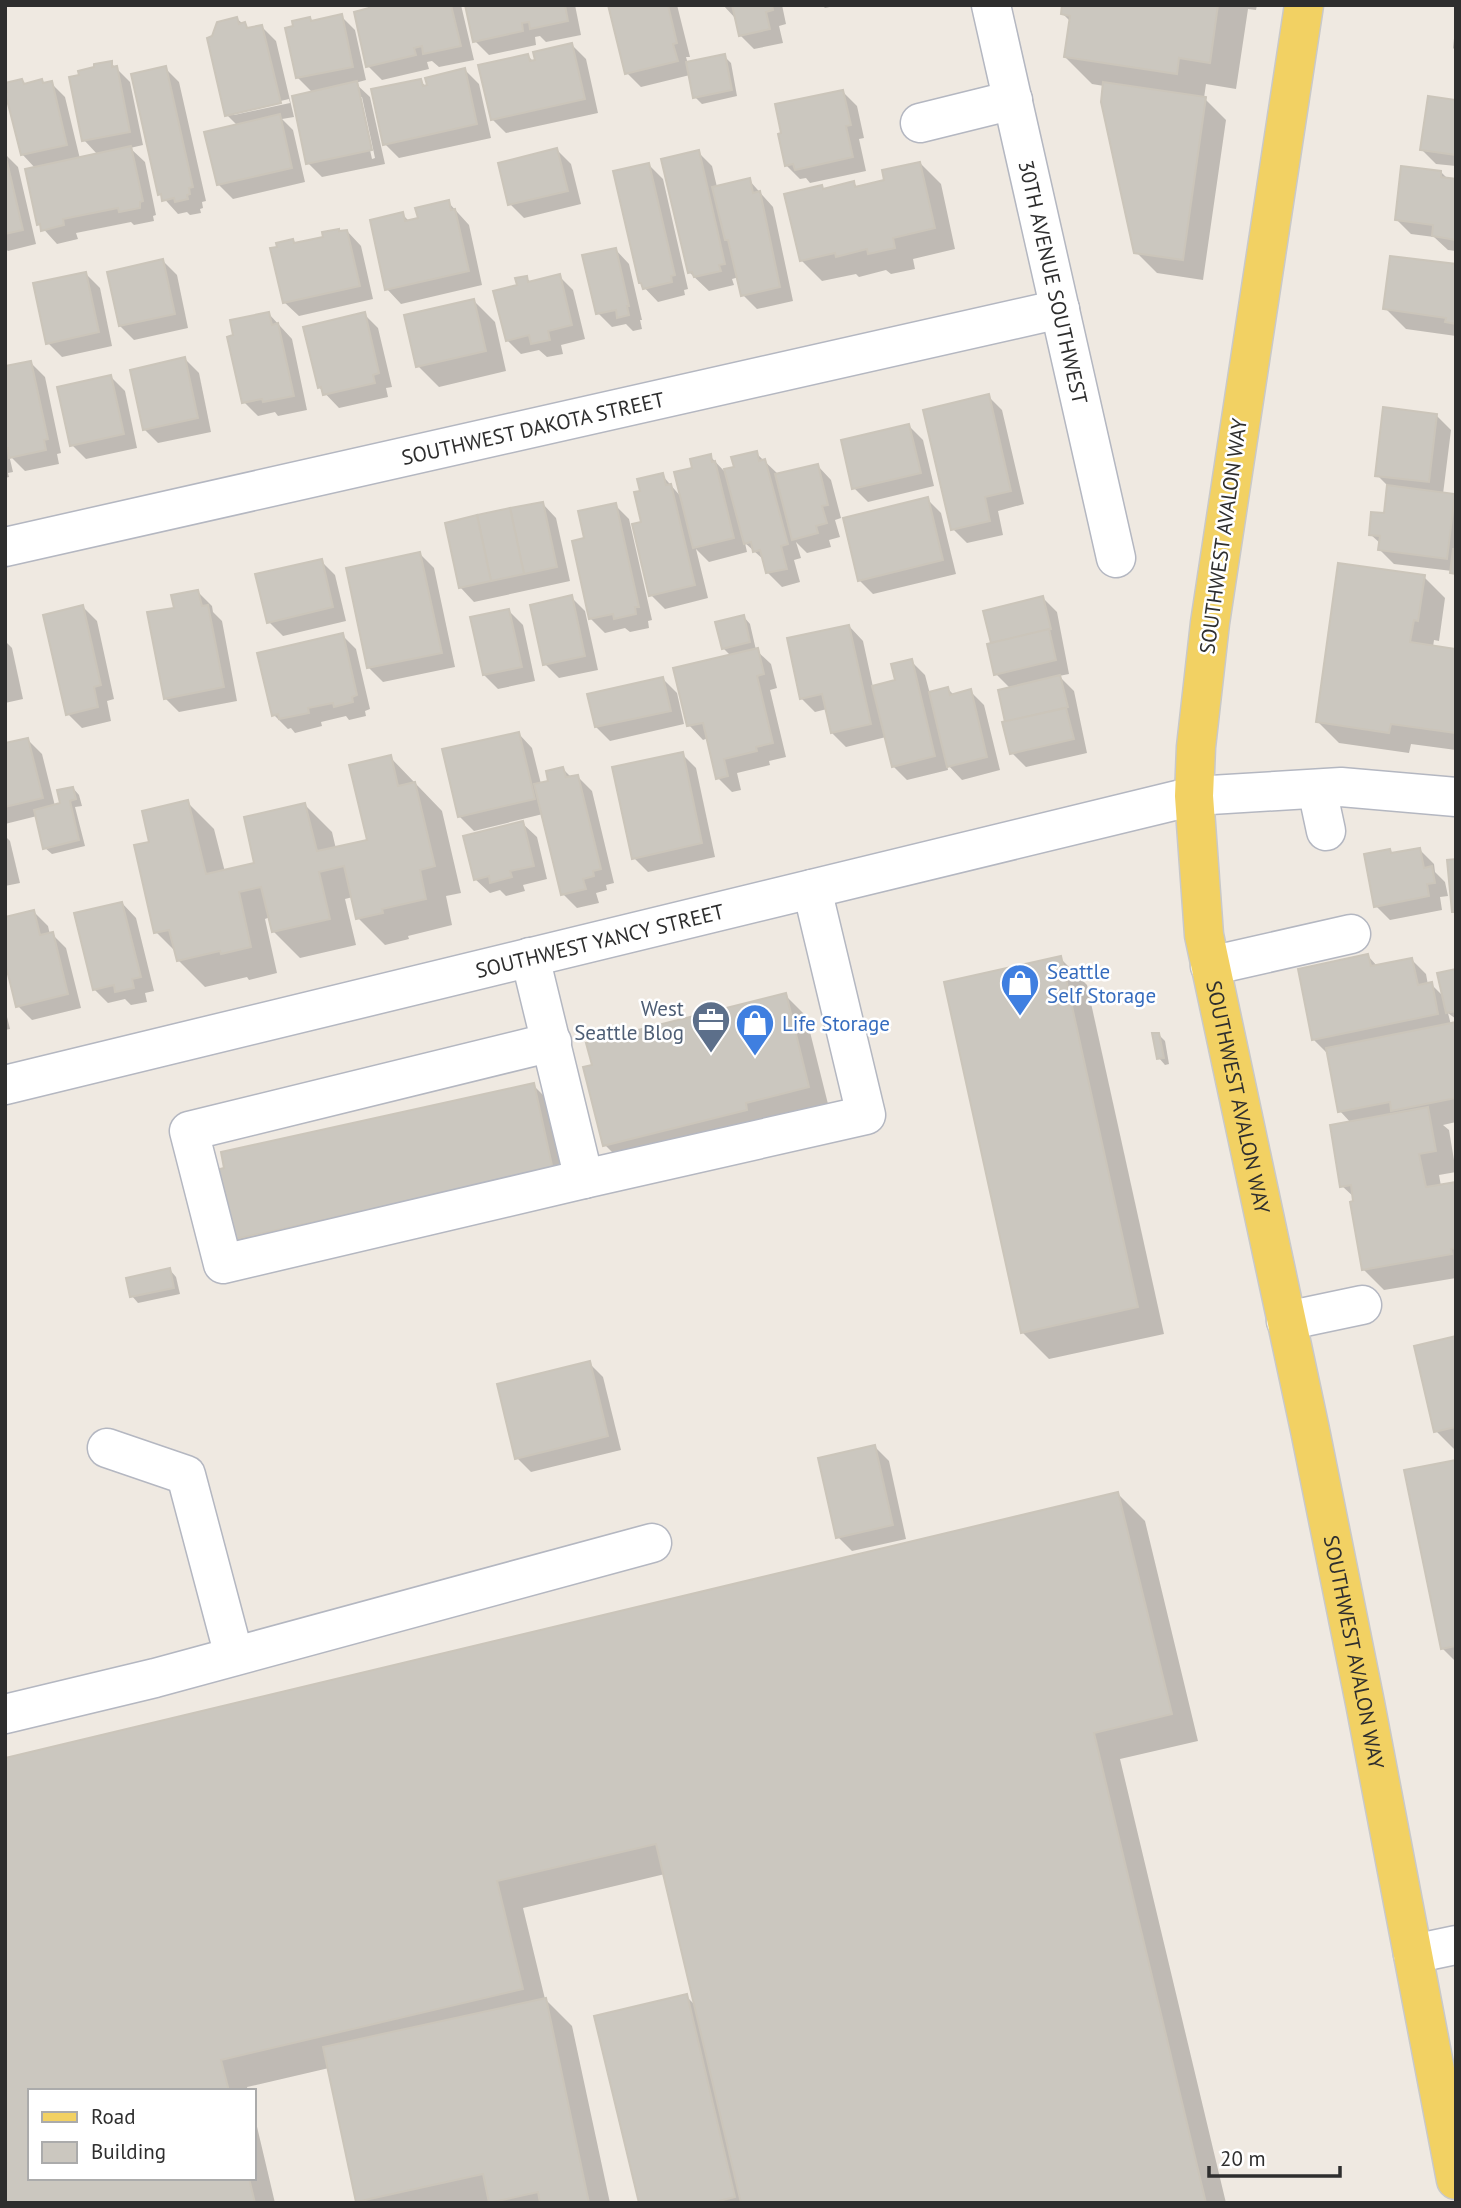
<svg xmlns="http://www.w3.org/2000/svg" width="1461" height="2208" font-family="'PT Sans',sans-serif">
<style>
.shadow{fill:#0003;fill-rule:evenodd}
.building{fill:#cbc7bf;stroke:#cbc5ba;stroke-width:2}
.lines{fill:none;stroke-linecap:round;stroke-linejoin:round}
.minor-casing{stroke:#b4b7c1;stroke-width:41}
.major-casing{stroke:#c9c9c9;stroke-width:41}
.minor{stroke:#fff;stroke-width:38}
.major{stroke:#f2d163;stroke-width:38}
.labels{text-anchor:middle;dominant-baseline:central;stroke-width:5;stroke-linejoin:round;paint-order:stroke}
.street-label{font-size:21px;fill:#2e2e2e;stroke:#fff}
.shop-label{font-size:21px;fill:#366cbe;stroke:#fff;text-anchor:start}
.service-label{font-size:21px;fill:#4e5e75;stroke:#fff;text-anchor:end}
</style>
<rect width="100%" height="100%" fill="#efe9e1"/>
<!-- shadow -->
<g class="shadow">
<polygon points="370,5 461,5 474,60 439,67 432,61 427,62 429,69 382,80 368,66"/>
<polygon points="467,5 575,5 581,35 546,42 540,36 535,37 536,45 489,55 475,41"/>
<polygon points="610,5 677,5 690,57 686,57 688,64 724,56 731,63 737,96 702,104 695,97 690,75 641,87 627,73"/>
<polygon points="723,5 782,5 786,24 779,26 783,43 754,49 740,35 736,19"/>
<polygon points="822,5 839,5 825,8"/>
<polygon points="1064,5 1257,5 1256,10 1248,9 1236,89 1206,84 1204,98 1226,120 1203,280 1157,273 1136,252 1104,86 1092,84 1065,57 1071,22 1062,13"/>
<path d="M341,16l14,14 11,50 -11,3 15,14 15,67 -63,13 -14,-14 5,-70 -16,-16 13,-58 4,3zM358,97h4l13,61 -3,1z"/>
<path d="M237,19l13,10 12,-2 14,14 18,76 -12,2 11,11 12,52 -72,17 -14,-14 -13,-52 32,-7 -11,-11zM289,99l1,4 -56,12v-3z"/>
<polygon points="1455,29 1456,29 1456,51 1453,48"/>
<polygon points="572,45 586,59 598,113 506,133 492,119 528,56 534,62 537,61"/>
<polygon points="111,63 130,82 143,145 130,148 145,162 156,215 153,216 154,221 134,225 131,222 76,233 78,239 57,244 39,224 36,169 22,154 22,81 25,85 41,81 44,84 51,83 65,97 80,159 98,155 84,140"/>
<polygon points="165,68 179,82 206,201 202,202 203,208 200,209 201,213 190,215 187,212 178,214 160,194"/>
<polygon points="465,70 479,84 491,138 399,158 385,144 420,81 430,90"/>
<polygon points="843,92 857,106 864,138 859,139 866,171 810,183 806,178 800,179 786,165"/>
<polygon points="1456,102 1456,166 1436,164 1422,150"/>
<polygon points="5,147 7,156 18,167 36,244 8,251 5,248"/>
<polygon points="557,150 571,164 581,204 524,218 510,204"/>
<polygon points="698,152 712,166 717,187 749,180 773,207 793,301 757,309 743,295 739,277 732,279 734,285 709,291 689,272"/>
<polygon points="920,163 941,184 955,249 913,259 915,269 891,274 886,270 859,277 856,274 822,281 801,260 822,187 825,190 854,183 858,188 886,182"/>
<polygon points="649,165 663,179 688,289 684,290 685,295 658,302 640,283"/>
<polygon points="1441,172 1448,179 1456,180 1456,251 1448,250 1434,237 1411,234 1397,220"/>
<polygon points="448,202 469,225 482,285 401,304 387,289 402,214 409,221 420,219"/>
<polygon points="347,231 361,246 373,299 299,316 284,302 292,241 295,244"/>
<polygon points="615,249 629,264 642,320 640,320 642,329 633,331 626,324 612,327 598,313"/>
<polygon points="163,261 177,275 188,328 134,340 120,326"/>
<polygon points="1456,266 1456,336 1406,329 1385,308"/>
<polygon points="86,274 100,288 112,346 62,357 48,343"/>
<polygon points="559,276 573,290 585,339 561,345 563,354 547,357 539,350 521,354 507,340 519,287 526,278 532,283"/>
<polygon points="474,301 495,322 506,371 439,387 418,366"/>
<polygon points="269,314 292,339 307,410 278,416 275,412 258,416 244,402"/>
<polygon points="364,314 378,328 392,387 386,388 388,397 339,408 319,387"/>
<polygon points="185,359 199,373 211,432 158,443 144,429"/>
<polygon points="31,363 45,377 61,453 57,454 59,464 25,471 9,455 13,472 8,473 9,477 5,478 5,368"/>
<polygon points="111,377 125,391 137,448 86,459 72,445"/>
<polygon points="988,396 1002,410 1024,504 998,511 1003,535 967,543 953,529"/>
<polygon points="1437,416 1451,430 1443,494 1456,497 1456,576 1452,571 1394,564 1380,550 1381,544 1370,534 1385,515 1389,487 1377,475"/>
<polygon points="909,426 923,440 934,486 868,502 854,488"/>
<polygon points="756,453 779,475 817,465 831,480 841,518 835,520 840,537 829,540 831,547 807,553 796,542 801,558 794,560 800,582 782,587 768,573 764,560 745,543 747,552 709,562 696,549 708,598 665,609 651,595 642,492 662,475 682,498 694,469 710,456 724,471 736,468"/>
<polygon points="927,499 941,513 956,574 873,594 859,580"/>
<polygon points="542,503 556,518 570,581 474,602 460,587"/>
<polygon points="615,505 629,519 652,620 648,621 649,628 630,632 625,628 605,633 591,619 586,540"/>
<polygon points="420,554 434,568 455,667 383,682 369,668"/>
<polygon points="321,561 335,575 346,621 283,636 269,622"/>
<polygon points="1424,577 1445,598 1439,641 1434,640 1433,647 1456,650 1456,750 1411,744 1409,753 1339,743 1318,722"/>
<polygon points="198,592 212,606 213,612 222,621 237,701 179,712 165,698 176,609"/>
<polygon points="571,597 585,611 598,670 559,678 545,664"/>
<polygon points="1043,598 1057,612 1069,674 1059,676 1074,691 1087,753 1026,767 1012,753 1011,689 996,674 993,645 985,612"/>
<polygon points="83,607 97,621 114,699 107,701 111,721 82,728 68,714"/>
<polygon points="509,611 523,625 535,681 498,689 484,675"/>
<polygon points="744,617 750,624 756,650 771,664 777,688 770,690 786,757 769,761 770,765 737,773 741,790 732,792 718,778 708,738 703,740 689,725 731,656 723,648"/>
<polygon points="849,626 863,641 873,687 897,681 911,661 925,675 930,694 948,689 954,695 970,691 984,705 1000,770 962,780 947,764 948,770 907,780 893,766 886,737 846,747 832,733 827,709 815,712 801,698"/>
<polygon points="342,635 356,649 370,709 365,711 366,716 349,720 346,716 321,722 322,726 295,733 291,728 288,729 274,715"/>
<polygon points="5,641 12,648 23,699 5,703"/>
<polygon points="663,679 677,693 684,724 610,741 596,727"/>
<polygon points="518,733 532,748 541,784 550,782 563,769 572,778 578,777 592,791 614,883 606,885 607,890 596,893 599,903 577,908 563,894 543,814 474,831 459,816"/>
<polygon points="28,740 42,754 55,806 62,804 73,788 79,795 82,806 75,807 85,846 52,854 45,848 37,816 5,824 5,745"/>
<polygon points="682,754 696,768 715,857 648,872 634,858"/>
<polygon points="390,757 442,811 461,893 446,896 452,925 408,936 409,939 385,945 358,918 353,897 345,899 356,945 300,958 273,931 270,917 265,919 277,973 249,980 247,977 205,987 178,960 176,952 156,932 151,843 187,802 214,829 225,872 256,864 305,805 332,832 336,849 369,841"/>
<polygon points="522,823 537,837 547,879 523,885 525,891 506,896 500,890 490,893 475,879"/>
<polygon points="5,836 10,841 20,883 5,886"/>
<polygon points="1420,850 1434,864 1435,872 1445,882 1448,896 1440,897 1442,910 1390,920 1376,906 1389,851 1393,855"/>
<polygon points="122,903 136,918 154,991 145,993 147,1002 131,1005 125,999 108,1003 94,989"/>
<polygon points="34,912 48,926 50,935 52,934 66,948 81,1008 32,1020 18,1006"/>
<polygon points="1368,956 1378,967 1411,959 1426,974 1428,985 1431,984 1444,997 1456,971 1456,1019 1448,1013 1451,1025 1456,1024 1456,1122 1443,1125 1449,1130 1456,1172 1439,1175 1441,1186 1456,1184 1456,1278 1384,1290 1363,1269 1355,1198 1342,1186 1351,1123 1340,1111 1328,1054 1314,1040 1300,970"/>
<polygon points="1060,958 1087,985 1164,1334 1049,1359 1022,1332"/>
<polygon points="785,995 806,1016 829,1108 626,1166 605,1145"/>
<polygon points="5,1009 10,1029 5,1030"/>
<polygon points="1158,1034 1165,1041 1169,1064 1165,1065 1159,1058"/>
<polygon points="533,1085 560,1112 579,1197 260,1266 233,1239"/>
<polygon points="170,1270 176,1277 180,1294 138,1303 132,1296"/>
<polygon points="1456,1338 1456,1451 1436,1431"/>
<polygon points="589,1363 603,1377 621,1450 531,1472 517,1458"/>
<polygon points="875,1447 889,1461 906,1539 852,1551 838,1537"/>
<polygon points="1456,1462 1456,1662 1442,1648"/>
<polygon points="1118,1494 1145,1521 1198,1741 1120,1759 1226,2203 641,2203 686,1996 696,2006 665,1874 523,1908 545,1999 572,2026 610,2203 359,2203 329,2068 247,2087 248,2091 30,2091 30,2178 254,2178 254,2114 275,2203 5,2203 5,1760"/>
</g>
<!-- building -->
<g class="building">
<polygon points="368,5 451,5 461,46 423,54 422,46 414,48 416,55 366,67 354,12 369,8"/>
<polygon points="465,5 565,5 568,21 530,29 529,22 522,23 523,31 473,42"/>
<polygon points="608,5 668,5 677,43 673,44 678,61 625,74"/>
<polygon points="732,5 772,5 773,10 766,12 770,29 739,36"/>
<polygon points="1062,5 1218,5 1210,63 1179,58 1177,74 1064,57 1070,16 1061,14"/>
<polygon points="342,14 353,67 296,78 285,28 293,26 292,21 310,17 311,21"/>
<polygon points="237,17 239,24 245,22 247,28 262,25 281,103 225,116 207,38 212,36 217,22"/>
<polygon points="572,43 585,99 491,120 478,65 528,54 530,61 535,60 533,52"/>
<polygon points="725,54 732,90 693,98 686,62"/>
<polygon points="112,61 112,67 117,66 130,132 82,141 69,77 79,75 78,71 94,67 94,64"/>
<polygon points="166,66 193,187 189,188 190,194 187,195 188,199 175,202 174,198 162,201 161,194 158,195 131,74"/>
<polygon points="465,68 477,124 383,145 371,89 421,79 423,86 427,85 425,78"/>
<polygon points="22,79 24,84 42,79 43,83 52,81 67,145 21,155 5,92 7,92 5,83"/>
<polygon points="357,81 372,150 306,164 292,96"/>
<polygon points="1103,82 1206,97 1183,260 1134,253 1101,102"/>
<polygon points="843,90 851,125 846,126 853,157 795,170 793,164 785,166 778,134 781,133 775,104"/>
<polygon points="1428,96 1456,100 1456,155 1420,150"/>
<polygon points="280,114 292,168 217,185 204,132"/>
<polygon points="131,146 143,201 140,202 140,208 119,212 118,208 63,219 64,225 41,231 40,224 37,225 25,169"/>
<polygon points="557,148 568,191 508,205 498,163"/>
<polygon points="699,150 725,264 719,265 721,271 694,277 692,272 688,273 661,159"/>
<polygon points="5,153 23,230 5,234"/>
<polygon points="920,162 935,228 893,238 895,248 868,254 867,249 836,257 835,253 800,261 784,194 822,185 823,189 854,181 855,187 884,180 882,170"/>
<polygon points="649,163 675,275 671,276 672,282 643,289 641,283 639,283 613,171"/>
<polygon points="1401,166 1441,171 1441,177 1456,179 1456,240 1432,236 1433,225 1395,220"/>
<polygon points="750,178 753,193 760,191 780,287 741,296 728,240 725,240 712,187"/>
<polygon points="449,200 451,210 455,209 469,271 385,290 370,220 403,212 405,221 418,218 415,208"/>
<polygon points="339,229 339,231 347,230 360,286 283,303 270,248 277,247 276,243 293,239 294,243 323,237 322,232"/>
<polygon points="616,248 629,306 627,306 629,315 617,318 616,310 596,314 582,255"/>
<polygon points="1390,256 1456,264 1456,324 1445,322 1446,318 1383,309"/>
<polygon points="163,259 175,314 119,326 107,272"/>
<polygon points="86,272 99,332 46,344 33,283"/>
<polygon points="560,274 572,325 548,331 550,340 531,344 529,335 506,341 493,291 517,285 515,278 527,276 528,282"/>
<polygon points="474,299 486,351 416,367 404,315"/>
<polygon points="269,312 272,325 278,323 294,396 263,402 262,399 242,403 227,337 233,335 230,320"/>
<polygon points="365,312 379,373 373,375 375,383 323,395 321,387 318,388 303,327"/>
<polygon points="185,357 198,418 143,430 130,370"/>
<polygon points="31,361 48,439 44,440 46,450 9,458 8,448 5,448 5,366"/>
<polygon points="111,375 124,434 70,446 57,387"/>
<polygon points="989,394 1011,491 985,497 990,521 951,530 923,410"/>
<polygon points="1383,407 1437,414 1429,482 1375,476"/>
<polygon points="909,424 921,473 852,489 841,440"/>
<polygon points="757,451 759,461 765,459 788,544 781,546 787,569 766,573 760,550 753,552 751,542 744,544 724,469 734,467 731,457"/>
<polygon points="711,454 712,462 715,461 734,538 693,548 674,472 692,468 690,459"/>
<polygon points="818,464 828,505 822,506 827,523 816,526 818,533 792,540 775,474"/>
<polygon points="663,473 666,485 671,484 695,585 649,596 632,524 641,522 634,492 640,491 637,479"/>
<polygon points="1387,485 1455,494 1447,559 1378,550 1380,536 1369,535 1371,512 1384,513"/>
<polygon points="928,497 943,560 858,581 843,518"/>
<polygon points="543,502 557,567 524,574 510,508"/>
<polygon points="616,503 639,607 635,607 636,614 614,619 613,614 589,619 572,541 584,538 578,511"/>
<polygon points="510,508 524,574 491,581 477,515"/>
<polygon points="477,515 491,581 459,588 445,523"/>
<polygon points="1453,549 1456,549 1456,574 1450,573"/>
<polygon points="420,552 442,653 367,668 346,568"/>
<polygon points="322,559 333,607 267,623 255,574"/>
<polygon points="1338,563 1425,575 1418,621 1414,620 1410,642 1456,649 1456,733 1391,724 1389,733 1316,722"/>
<polygon points="198,590 202,606 208,605 224,687 164,699 147,612 174,608 171,595"/>
<polygon points="572,595 585,656 543,665 530,605"/>
<polygon points="1043,596 1051,629 991,643 983,611"/>
<polygon points="83,605 101,685 94,687 98,707 66,715 43,615"/>
<polygon points="509,609 522,667 483,675 470,617"/>
<polygon points="744,615 750,642 722,649 715,622"/>
<polygon points="849,625 871,724 831,733 822,694 800,699 787,638"/>
<polygon points="1049,629 1056,660 994,675 987,644"/>
<polygon points="343,633 357,695 352,697 353,702 334,707 333,703 308,708 309,713 279,719 278,714 272,716 257,653"/>
<polygon points="758,648 764,674 757,676 773,743 756,747 757,751 724,759 728,776 716,779 703,723 687,726 673,668"/>
<polygon points="912,659 935,756 892,767 872,686 895,680 891,664"/>
<polygon points="1060,675 1068,707 1005,722 998,690"/>
<polygon points="663,677 671,711 595,727 587,694"/>
<polygon points="948,687 950,695 971,689 987,757 947,767 929,692"/>
<polygon points="1066,708 1074,739 1010,754 1002,722"/>
<polygon points="519,732 535,799 458,817 442,749"/>
<polygon points="28,738 43,798 5,807 5,743"/>
<polygon points="683,752 702,843 632,859 612,767"/>
<polygon points="391,755 398,786 415,782 435,866 420,870 426,899 382,909 383,913 356,919 344,866 319,872 330,919 272,932 261,887 239,892 251,947 221,954 220,951 177,961 169,930 154,933 134,845 149,842 142,811 188,800 206,874 254,863 244,817 305,803 317,851 367,840 349,765"/>
<polygon points="563,767 566,777 578,775 601,869 593,871 594,876 583,879 586,889 561,895 534,784 548,781 546,771"/>
<polygon points="73,787 76,799 70,801 79,840 43,849 34,810 60,803 57,790"/>
<polygon points="523,821 534,866 510,871 512,877 490,883 489,876 474,880 463,836"/>
<polygon points="1420,848 1424,868 1432,866 1435,883 1427,884 1429,896 1374,907 1364,854 1390,849 1391,853"/>
<polygon points="1456,859 1456,912 1452,912 1447,860"/>
<polygon points="122,902 141,977 132,979 134,988 115,992 114,985 93,990 74,913"/>
<polygon points="34,910 40,935 53,932 68,994 16,1007 5,962 5,917"/>
<polygon points="1368,954 1371,966 1412,958 1418,985 1432,982 1438,1014 1312,1040 1298,969"/>
<polygon points="1061,956 1138,1307 1021,1333 944,982"/>
<polygon points="1456,969 1456,1011 1446,1013 1437,973"/>
<polygon points="786,993 809,1087 746,1103 747,1110 603,1146 583,1067 592,1065 586,1043"/>
<polygon points="1456,1022 1456,1098 1391,1111 1390,1102 1338,1112 1326,1048"/>
<polygon points="1152,1033 1159,1033 1164,1058 1157,1059"/>
<polygon points="534,1083 553,1170 231,1240 216,1170 224,1168 221,1152"/>
<polygon points="1428,1107 1436,1151 1419,1154 1426,1187 1456,1182 1456,1248 1451,1249 1452,1254 1362,1270 1350,1202 1353,1201 1351,1185 1340,1187 1330,1125"/>
<polygon points="170,1268 174,1288 130,1297 126,1278"/>
<polygon points="1456,1336 1456,1427 1434,1432 1414,1346"/>
<polygon points="590,1361 608,1436 515,1459 497,1384"/>
<polygon points="875,1445 893,1525 836,1538 818,1458"/>
<polygon points="1456,1460 1456,1646 1441,1649 1404,1470"/>
<polygon points="1118,1492 1172,1714 1094,1733 1206,2203 741,2203 656,1844 497,1881 523,1989 221,2060 229,2091 30,2091 30,2178 249,2178 255,2203 5,2203 5,1758"/>
<polygon points="687,1994 735,2197 711,2203 639,2203 594,2016"/>
<polygon points="546,1998 589,2203 540,2203 538,2192 489,2203 483,2174 356,2202 323,2047"/>
</g>
<g class="lines">
<!-- minor casing -->
<g class="minor-casing">
<g id="minor">
<path id="s1" d="M991,5l125,553"/>
<polyline points="920,123 1013,100"/>
<path id="s2" d="M5,547l1055,-238"/>
<polyline points="1317,789 1326,831"/>
<polyline points="530,957 584,1179 866,1115 812,889"/>
<polyline points="1210,966 1351,934"/>
<polyline points="552,1042 189,1131 223,1264 584,1179"/>
<path id="s3" d="M5,1085l1189,-289 147,-9 115,10"/>
<polyline points="1286,1321 1362,1305"/>
<polyline points="107,1448 186,1475 234,1656"/>
<polyline points="5,1714 155,1678 652,1543"/>
<polyline points="1413,1954 1456,1945"/>
</g>
</g>
<!-- major casing -->
<g class="major-casing">
<g id="major">
<path id="s4" d="M1304,5l-94,618 -14,124 -2,49 10,139 106,495 55,273 91,477"/>
</g>
</g>
<!-- minor -->
<use href="#minor" class="minor"/>
<!-- major -->
<use href="#major" class="major"/>
</g>
<!-- icons -->
<defs>
<g id="shop-pin" transform="scale(2.0125)"><path d="M0 17L-7.5 6A9.5 9.5 0 1 1 7.5 6Z" fill="#3f7fe0" stroke="#fff"/><path d="M-5-2.5h2.3a2.7 3.5 0 0 1 5.4 0H5L5.5 6h-11ZM-1.5-2.5h3a1.5 2.3 0 0 0-3 0Z" fill="#fff"/></g>
<g id="office-pin" transform="scale(2.0125)"><path d="M0 17L-7.5 6A9.5 9.5 0 1 1 7.5 6Z" fill="#5c6f8a" stroke="#fff"/><path d="M-6-3h4V-5.5h4V-3h4V5H-6ZM-1-4.5V-3h2v-1.5ZM-6 0V1H6V0Z" fill="#fff"/></g>
</defs>
<g fill-rule="evenodd">
<use href="#shop-pin" x="1020" y="983"/>
<use href="#office-pin" x="711" y="1020"/>
<use href="#shop-pin" x="755" y="1023"/>
</g>
<g class="labels">
<!-- street labels -->
<g class="street-label">
<text stroke="none"><textPath href="#s1" startOffset="284">30TH AVENUE SOUTHWEST</textPath></text>
<text stroke="none"><textPath href="#s2" startOffset="541">SOUTHWEST DAKOTA STREET</textPath></text>
<text transform="translate(1223 536) rotate(-82)">SOUTHWEST AVALON WAY</text>
<text stroke="none"><textPath href="#s3" startOffset="612">SOUTHWEST YANCY STREET</textPath></text>
<text stroke="none"><textPath href="#s4" startOffset="1104">SOUTHWEST AVALON WAY</textPath></text>
<text stroke="none"><textPath href="#s4" startOffset="1671">SOUTHWEST AVALON WAY</textPath></text>
</g>
<!-- shop labels -->
<g class="shop-label">
<text x="1047" y="971">Seattle<tspan x="1047" dy="24">Self Storage</tspan></text>
<text x="782" y="1023">Life Storage</text>
</g>
<!-- service labels -->
<g class="service-label">
<text x="684" y="1008">West<tspan x="684" dy="24">Seattle Blog</tspan></text>
</g>
</g>
<!-- border -->
<rect width="1461" height="2208" fill="none" stroke="#2e2e2e" stroke-width="14"/>
<!-- legend -->
<rect x="28" y="2089" width="228" height="91" fill="#ffffff" stroke="#ababab" stroke-width="2"/>
<rect x="42" y="2112" width="35" height="10" fill="#f2d163" stroke="#ababab" stroke-width="2"/>
<text x="91" y="2124" font-size="21" fill="#2e2e2e">Road</text>
<rect x="42" y="2142" width="35" height="21" fill="#cbc7bf" stroke="#ababab" stroke-width="2"/>
<text x="91" y="2159" font-size="21" fill="#2e2e2e">Building</text>
<!-- scale -->
<path d="M1209 2166v10h131v-10" fill="none" stroke="#2e2e2e" stroke-width="3.5"/>
<text x="1220" y="2166" font-size="21" fill="#2e2e2e" stroke="#ffffff" stroke-width="5" paint-order="stroke">20 m</text>
</svg>
